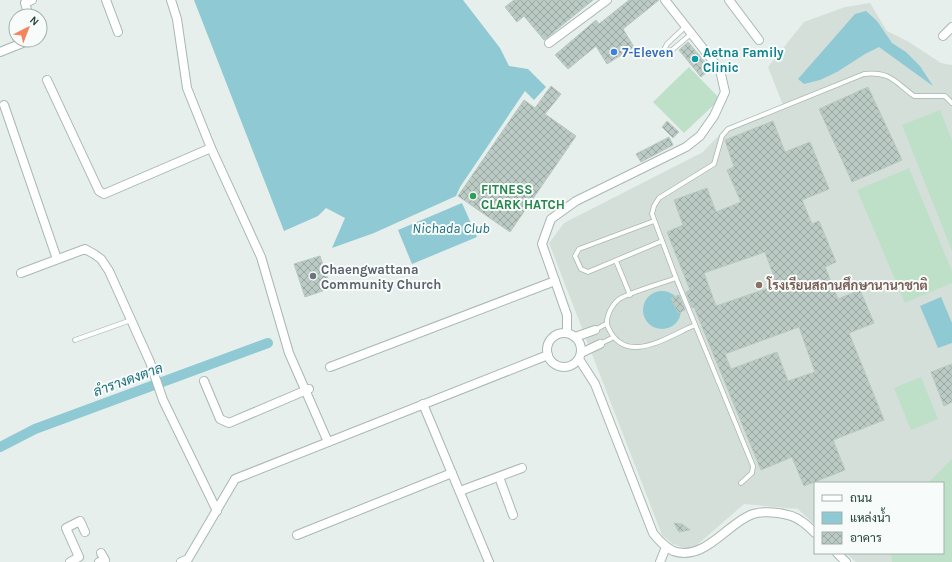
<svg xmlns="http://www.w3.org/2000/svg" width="952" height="562" font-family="Karla,Sarabun,sans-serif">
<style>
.built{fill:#d4dfda}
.grass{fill:#bfe0c8}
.water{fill:#8ec9d4}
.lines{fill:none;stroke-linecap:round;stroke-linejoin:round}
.canal{stroke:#8ec9d4;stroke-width:10}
.building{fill:url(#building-cross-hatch);stroke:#b8c9c2;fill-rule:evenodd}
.service-casing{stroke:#a8b8b2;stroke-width:5.5}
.minor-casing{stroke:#a8b8b2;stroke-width:10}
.service{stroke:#fff;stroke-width:4}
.minor{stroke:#fff;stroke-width:8}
.shop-dot{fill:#3f7fe0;stroke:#f7fbf9;stroke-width:1.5}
.culture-dot{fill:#0f9aa8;stroke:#f7fbf9;stroke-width:1.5}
.leisure-dot{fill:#2e9e5b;stroke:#f7fbf9;stroke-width:1.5}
.worship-dot{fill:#6b7280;stroke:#f7fbf9;stroke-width:1.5}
.education-dot{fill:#8d6e63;stroke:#f7fbf9;stroke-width:1.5}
.labels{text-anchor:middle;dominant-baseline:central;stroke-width:4;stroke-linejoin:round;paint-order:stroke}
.shop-label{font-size:13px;font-weight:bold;fill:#366cbe;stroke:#f7fbf9;text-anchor:start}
.culture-label{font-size:13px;font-weight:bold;fill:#0d838f;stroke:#f7fbf9;text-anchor:start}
.leisure-label{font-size:13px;font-weight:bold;fill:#27864d;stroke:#f7fbf9;text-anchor:start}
.worship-label{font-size:13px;font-weight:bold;fill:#5b616d;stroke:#f7fbf9;text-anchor:start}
.education-label{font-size:13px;font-weight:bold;fill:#785e54;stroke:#f7fbf9;text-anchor:start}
.water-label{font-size:14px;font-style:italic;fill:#1c6f80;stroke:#f7fbf9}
</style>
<defs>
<pattern id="building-cross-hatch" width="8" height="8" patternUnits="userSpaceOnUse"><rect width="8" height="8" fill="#bbcac4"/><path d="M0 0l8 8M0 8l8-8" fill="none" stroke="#98a6a0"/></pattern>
</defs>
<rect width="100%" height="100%" fill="#e6efeb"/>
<!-- built -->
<polygon class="built" points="870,3 887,31 909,42 941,63 952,65 952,562 856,562 846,553 943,553 943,483 815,483 815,525 798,509 744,504 697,545 686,549 673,544 662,535 549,243 564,223 703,152 724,130 783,105 768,67 804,22 845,7"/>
<!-- grass -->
<g class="grass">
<polygon points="689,67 720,99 684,133 653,102"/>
<polygon points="940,110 952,140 952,251 902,125"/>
<polygon points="909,168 952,271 952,283 905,303 857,190"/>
<polygon points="921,377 938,419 911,430 894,388"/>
<polygon points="952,459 952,562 892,562 891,553 943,553 943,483 928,483"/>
</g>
<!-- water -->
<g class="water">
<polygon points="194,0 463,0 500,48 509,66 528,69 546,87 534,100 525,91 460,187 456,196 374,233 332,248 345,218 326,208 318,216 284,231"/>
<polygon points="866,11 877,21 892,43 906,52 920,66 933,86 879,47 865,54 837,72 820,80 804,84 798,79 855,14"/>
<polygon points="462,203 477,237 412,264 398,230"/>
<circle cx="662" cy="310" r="19"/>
<polygon points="941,297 952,323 952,343 938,348 920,306"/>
</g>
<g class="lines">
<!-- canal -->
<polyline class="canal" points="0,447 35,429 268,343"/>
</g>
<!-- building -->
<g class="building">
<polygon points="514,0 593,0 544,40 524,16 517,22 505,7"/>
<polygon points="629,0 659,0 623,29 634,47 607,64 596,46 568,69 555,55 596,20 599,24"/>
<polygon points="688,42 711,69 701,77 679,50"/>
<polygon points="551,86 561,94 545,114 576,136 510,232 458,196 524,100 535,108"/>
<polygon points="868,87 902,160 852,182 819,109"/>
<polygon points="667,121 679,132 673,138 662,127"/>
<path d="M773,121l12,31 25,-10 19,47 -27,11 10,24 7,-3 17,41 -11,5 13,32 22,-9 14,33 -25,10 35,87 -51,20 12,30 -41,16 -12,-29 -31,13 -67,-163 -2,1 -6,-16 4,-2 -23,-58 16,-7 -9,-25 33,-12 9,24 25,-10 -14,-32 7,-3 -9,-27zM765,252l12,33 -61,21 -12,-33zM799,327l16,45 -27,9 -11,-29 -46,17 -6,-15z"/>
<polygon points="669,137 673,145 641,162 636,154"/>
<polygon points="320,256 331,288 305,297 294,264"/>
<polygon points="679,295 685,310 678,313 671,298"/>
<polygon points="952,364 952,402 944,406 931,372"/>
<polygon points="674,523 682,524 690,530 679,532"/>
</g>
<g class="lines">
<!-- service casing -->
<g class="service-casing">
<g id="service">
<polyline points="663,52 667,44 685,27"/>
<polyline points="663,52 672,50 691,34"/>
<polyline points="654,221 579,249 575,256 581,269 588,272 662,241"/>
<polyline points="616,261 630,295"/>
<path d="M676,278c-10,4 -52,16 -58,22 -6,5 -14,19 -10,27 17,40 59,10 87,-2"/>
<polyline points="595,330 606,324"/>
<polyline points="75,340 131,320"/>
<polyline points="600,344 612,338"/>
<path d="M741,483l11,-10 1,-7 -77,-188 -24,-64 2,-8 5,-8 55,-34 8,-28 6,-7 136,-55c26,-3 31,8 50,22h31l7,7"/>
</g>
</g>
<!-- minor casing -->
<g class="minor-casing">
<g id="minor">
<polyline points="106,0 118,32"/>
<polyline points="171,0 177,19 187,88 211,148 261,257 289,353 328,442"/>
<polyline points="729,0 759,40"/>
<polyline points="29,16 25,3 32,0"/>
<polyline points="943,36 952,27"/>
<polyline points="549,43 607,0"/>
<polyline points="0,52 30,40"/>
<polyline points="47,80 99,191 104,194 211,148"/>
<polyline points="4,105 57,259"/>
<polyline points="21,273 85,249 94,254 101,259 109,271 150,362 163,400 217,511"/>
<circle cx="564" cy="350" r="17"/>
<polyline points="567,333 567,315 542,244 551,219 576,201 686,147 700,136 714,116 725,92 720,70 665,0"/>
<polyline points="575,337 595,330"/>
<polyline points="581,353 600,344"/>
<path d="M579,359l16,25 58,149c6,8 11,13 20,18 32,11 54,-28 80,-37 13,-4 38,-1 48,7 5,3 10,8 14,12"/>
<polyline points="330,367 555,281"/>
<polyline points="204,381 220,419 229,423 309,389"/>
<polyline points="423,404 489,562"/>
<polyline points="499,477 513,515"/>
<polyline points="460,491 522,468"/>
<polyline points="297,535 452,473"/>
<polyline points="837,553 846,562"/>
<polyline points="70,562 79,557 66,528 80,521 85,532"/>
<polyline points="99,562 105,560 101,553"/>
<polyline points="181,562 188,559 235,479 548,355"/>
<polyline points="660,562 666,547"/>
</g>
</g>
<!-- service -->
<use href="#service" class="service"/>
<!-- minor -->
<use href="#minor" class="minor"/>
</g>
<!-- markers -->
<circle class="shop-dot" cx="614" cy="52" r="4"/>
<circle class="culture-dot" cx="695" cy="59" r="4"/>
<circle class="leisure-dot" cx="473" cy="196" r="4"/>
<circle class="worship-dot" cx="313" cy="276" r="4"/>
<circle class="education-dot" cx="759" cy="285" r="4"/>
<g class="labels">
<!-- shop labels -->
<g class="shop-label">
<text x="622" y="52">7-Eleven</text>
</g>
<!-- culture labels -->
<g class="culture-label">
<text x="703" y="52">Aetna Family<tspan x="703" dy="15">Clinic</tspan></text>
</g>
<!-- leisure labels -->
<g class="leisure-label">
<text x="481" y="189">FITNESS<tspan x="481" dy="15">CLARK HATCH</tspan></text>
</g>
<!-- worship labels -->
<g class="worship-label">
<text x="321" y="269">Chaengwattana<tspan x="321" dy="15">Community Church</tspan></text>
</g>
<!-- education labels -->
<g class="education-label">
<text x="767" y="285">โรงเรียนสถานศึกษานานาชาติ</text>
</g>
<!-- water labels -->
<g class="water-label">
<text x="451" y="228">Nichada Club</text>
<text transform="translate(128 380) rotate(-20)">ลำรางดงตาล</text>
</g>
</g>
<!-- legend -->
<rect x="814" y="482" width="130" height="72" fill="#f7fbf9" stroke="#a3b1ad"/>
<rect x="822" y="495" width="20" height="6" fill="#ffffff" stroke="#a3b1ad"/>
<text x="850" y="502" font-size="12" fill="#24423a">ถนน</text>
<rect x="822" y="512" width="20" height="12" fill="#8ec9d4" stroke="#a3b1ad"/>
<text x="850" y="522" font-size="12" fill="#24423a">แหล่งน้ำ</text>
<rect x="822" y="532" width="20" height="12" fill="url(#building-cross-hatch)" stroke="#a3b1ad"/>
<text x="850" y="542" font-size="12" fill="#24423a">อาคาร</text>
<!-- north arrow -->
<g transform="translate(28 28) rotate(42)"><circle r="19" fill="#f7fbf9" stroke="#a3b1ad"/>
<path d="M0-3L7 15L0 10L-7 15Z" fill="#f4845f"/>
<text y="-6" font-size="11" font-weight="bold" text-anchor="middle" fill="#24423a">N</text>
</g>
</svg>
